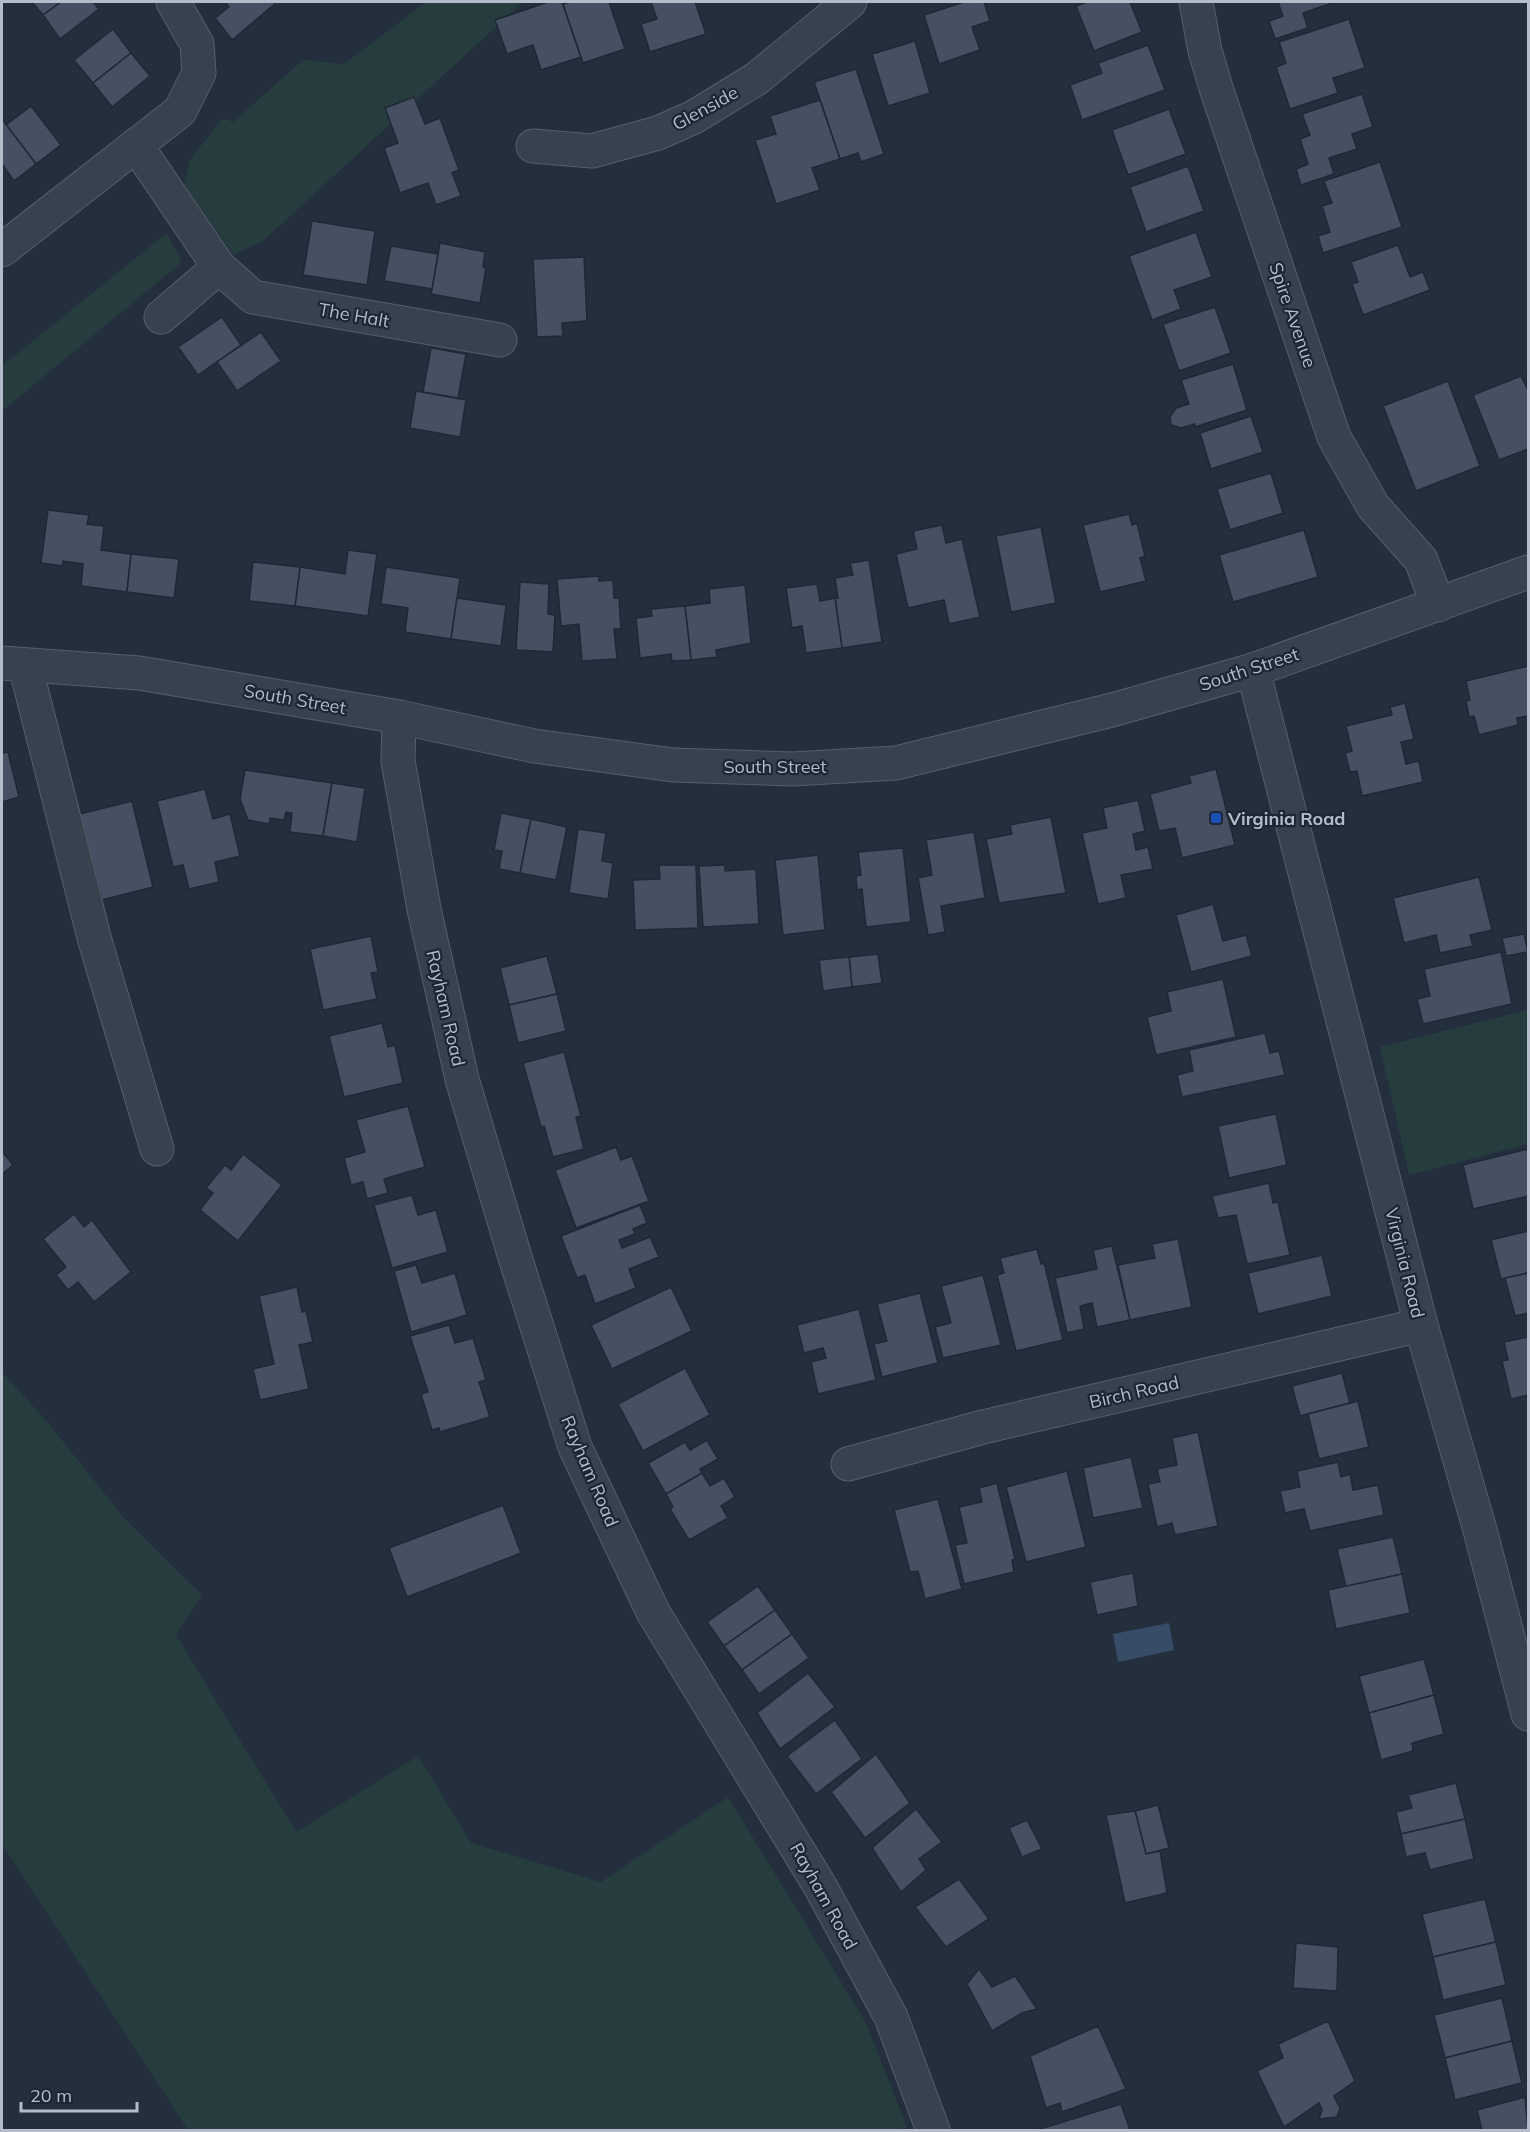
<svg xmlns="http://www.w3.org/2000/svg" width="1530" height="2132" font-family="Mulish,sans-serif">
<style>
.green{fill:#263c3f}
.water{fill:#394c67}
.building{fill:#455162;stroke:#1f2835;stroke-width:1.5}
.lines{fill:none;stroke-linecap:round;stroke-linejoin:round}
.minor-casing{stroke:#565f6c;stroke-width:35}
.minor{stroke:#38414e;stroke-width:33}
.transit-dot{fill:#1a4fb4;stroke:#1d2633;stroke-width:2}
.labels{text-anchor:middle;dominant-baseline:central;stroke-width:4.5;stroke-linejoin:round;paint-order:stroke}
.street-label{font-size:18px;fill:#b4bcc9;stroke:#1d2633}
.poi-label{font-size:18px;font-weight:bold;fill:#b4bcc9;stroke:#1d2633;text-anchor:start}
</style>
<rect width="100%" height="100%" fill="#242f3e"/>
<!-- green -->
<g class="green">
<polygon points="426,2 523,2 263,241 233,255 184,184 189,161 223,118 233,122 303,60 344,64"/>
<polygon points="167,233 182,262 2,411 2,366"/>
<polygon points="1528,1010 1528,1144 1409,1175 1380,1047"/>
<polygon points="2,1372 49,1424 124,1518 202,1595 176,1635 296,1832 418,1756 471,1843 601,1882 728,1797 865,2021 907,2127 900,2130 188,2130 2,1844"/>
</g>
<!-- water -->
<polygon class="water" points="1169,1623 1174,1650 1118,1662 1113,1634"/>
<!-- building -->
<g class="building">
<polygon points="32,2 61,2 43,15"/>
<polygon points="61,2 93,2 99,9 60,39 43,15"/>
<polygon points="225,2 277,2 232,40 215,18 229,7"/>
<polygon points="548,2 562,2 581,57 541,70 533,45 507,54 495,20"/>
<polygon points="571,2 609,2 625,49 583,63 563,4"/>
<polygon points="651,2 695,2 706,34 650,52 641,24 657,19"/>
<polygon points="964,2 984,2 990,21 972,27 980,50 939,64 924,15"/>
<polygon points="1087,2 1130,2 1142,32 1094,51 1076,6"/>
<polygon points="1278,2 1331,2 1332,3 1303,13 1308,28 1275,39 1269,21 1283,16"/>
<polygon points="1349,19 1365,68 1333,78 1338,93 1290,109 1276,67 1286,63 1279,42"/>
<polygon points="113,29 131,53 93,83 74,60"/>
<polygon points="915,41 930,93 888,106 872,54"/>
<polygon points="1148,45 1165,90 1082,120 1070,85 1102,73 1098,63"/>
<polygon points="131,53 150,76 112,107 93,83"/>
<polygon points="856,69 884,154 861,162 858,153 840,159 814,82"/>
<polygon points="1362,94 1373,127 1352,134 1357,149 1329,158 1334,174 1301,185 1296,169 1308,164 1300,139 1310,135 1302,114"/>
<polygon points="414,97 425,124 440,118 459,170 452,173 461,196 436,205 428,183 400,193 384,148 398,143 385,108"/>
<polygon points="820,100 840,159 812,168 820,190 776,204 755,140 776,134 770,116"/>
<polygon points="31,106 61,145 36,164 6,125"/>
<polygon points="1169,109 1186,154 1128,175 1112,130"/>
<polygon points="2,119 36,164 14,181 2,164"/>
<polygon points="1380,162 1402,227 1323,253 1318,236 1330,232 1322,206 1332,203 1324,181"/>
<polygon points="1188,166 1204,211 1146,232 1130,187"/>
<polygon points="312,221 375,231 367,285 303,275"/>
<polygon points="1196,232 1212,277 1174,290 1181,309 1152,320 1129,256"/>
<polygon points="440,243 485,252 483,267 486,268 480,303 431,294"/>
<polygon points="1398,245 1410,277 1423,272 1430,290 1363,315 1352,284 1358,282 1351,262"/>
<polygon points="391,246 438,254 432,289 384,281"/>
<polygon points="584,257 587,321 562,323 563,336 537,337 533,259"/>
<polygon points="1215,307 1231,353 1179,371 1163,324"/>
<polygon points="222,317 241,345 198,375 178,347"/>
<polygon points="261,332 281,361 237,391 217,362"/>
<polygon points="431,348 466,354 458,398 423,392"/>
<polygon points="1233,364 1247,410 1195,427 1195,424 1181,428 1171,425 1170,417 1176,408 1189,404 1181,380"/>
<polygon points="1521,376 1528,390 1528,449 1499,460 1473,395"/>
<polygon points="1448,381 1480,466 1416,491 1383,406"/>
<polygon points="416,391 466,400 460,437 410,428"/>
<polygon points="1251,416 1263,452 1211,469 1200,433"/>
<polygon points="1271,473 1283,513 1230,530 1217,489"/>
<polygon points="48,510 89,515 87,524 104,526 101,550 131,554 127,592 81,586 83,564 63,561 63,566 41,563"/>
<polygon points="1129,514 1132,525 1137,523 1145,556 1140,558 1146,581 1100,592 1083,525"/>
<polygon points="942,525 946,543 962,539 980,617 949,624 944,600 908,608 896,554 917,549 913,531"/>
<polygon points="1041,527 1056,603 1011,612 996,536"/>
<polygon points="1304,530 1318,577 1233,602 1219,555"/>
<polygon points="348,550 377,554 368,616 295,606 300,567 345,574"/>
<polygon points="131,554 179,559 174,598 127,592"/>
<polygon points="869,560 882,642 842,648 835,598 838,598 835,578 853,575 850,563"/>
<polygon points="253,562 300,567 295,606 249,601"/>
<polygon points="386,567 460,578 451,639 405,632 408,608 381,604"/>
<polygon points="599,576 599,581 613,580 614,598 619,598 621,629 614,629 617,659 582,661 579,624 561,626 557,579"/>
<polygon points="520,582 549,584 548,614 555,615 553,652 516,650"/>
<polygon points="817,584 820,601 835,598 842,648 806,653 802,626 792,628 786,588"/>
<polygon points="745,585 751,643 716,650 717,657 691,660 685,606 710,603 709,589"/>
<polygon points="457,598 506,605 501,646 451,639"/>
<polygon points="685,606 691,660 672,661 671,654 640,658 636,618 652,616 651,609"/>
<polygon points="1528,666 1528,716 1517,718 1518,725 1479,735 1474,716 1469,717 1466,701 1470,700 1466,681"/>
<polygon points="1405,703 1414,739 1401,742 1406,764 1419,761 1423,782 1362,796 1357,771 1350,772 1345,753 1352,751 1346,726 1392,715 1390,707"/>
<polygon points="8,752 19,797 2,802 2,753"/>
<polygon points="1216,769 1235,845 1182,858 1175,828 1159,831 1150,794 1191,783 1189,776"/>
<polygon points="245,770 332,783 323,836 290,832 292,813 286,812 284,820 270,818 269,824 248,820 240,799"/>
<polygon points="332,783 365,788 357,842 323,836"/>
<polygon points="205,789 213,819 230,814 240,856 215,862 219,882 189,889 183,865 173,867 157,801"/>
<polygon points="1138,800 1145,831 1133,834 1136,850 1148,847 1153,869 1121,875 1126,898 1098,904 1082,833 1107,828 1103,808"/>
<polygon points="132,801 153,887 102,900 80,814"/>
<polygon points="501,813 531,819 520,873 499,869 502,851 494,850"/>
<polygon points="1051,817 1066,893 999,903 986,839 1012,834 1010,825"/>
<polygon points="531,819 567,827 556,880 520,873"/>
<polygon points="578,829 606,833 602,861 613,863 608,899 569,893"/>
<polygon points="974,832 985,898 941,906 945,932 928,935 918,878 932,875 926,840"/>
<polygon points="903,848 911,922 866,927 862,889 857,890 856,876 861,875 858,852"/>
<polygon points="818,855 825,930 783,935 775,860"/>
<polygon points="659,865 696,865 698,928 635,930 633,880 660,879"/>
<polygon points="725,865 725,871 756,869 759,924 703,927 699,866"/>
<polygon points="1479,877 1492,930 1470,935 1473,946 1440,953 1436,935 1404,943 1393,898"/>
<polygon points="1213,904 1223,941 1246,935 1252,956 1191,972 1176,915"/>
<polygon points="1524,934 1528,952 1506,956 1502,938"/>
<polygon points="371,936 378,972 371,973 377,999 323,1010 310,949"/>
<polygon points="1501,952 1512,1004 1423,1024 1417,999 1430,996 1424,969"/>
<polygon points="878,954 882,983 852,987 849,957"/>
<polygon points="547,956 557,994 509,1005 500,968"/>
<polygon points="849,957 852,987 823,991 819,960"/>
<polygon points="1223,979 1236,1037 1156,1055 1147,1017 1171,1011 1167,992"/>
<polygon points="557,994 566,1031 518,1043 509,1005"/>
<polygon points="382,1023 388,1047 395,1045 403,1083 344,1097 329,1036"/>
<polygon points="1265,1033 1270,1053 1279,1051 1285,1075 1182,1097 1177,1075 1193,1071 1189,1050"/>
<polygon points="564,1052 581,1116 576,1117 584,1149 553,1157 544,1126 541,1127 523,1063"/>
<polygon points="408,1106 425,1167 384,1179 388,1193 367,1199 363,1182 351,1185 344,1158 365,1152 356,1120"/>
<polygon points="1276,1114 1287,1165 1229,1178 1218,1126"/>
<polygon points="616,1147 621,1160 632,1156 649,1201 576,1228 555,1170"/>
<polygon points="1528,1149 1528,1196 1473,1209 1463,1165"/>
<polygon points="2,1151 13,1165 2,1174"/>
<polygon points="243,1154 282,1185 238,1241 200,1210 213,1193 206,1188 225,1165 231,1170"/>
<polygon points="1269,1183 1273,1203 1278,1202 1290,1255 1247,1264 1236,1215 1218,1218 1212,1196"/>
<polygon points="412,1195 418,1215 436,1210 448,1252 392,1268 374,1205"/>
<polygon points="640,1205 647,1223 633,1229 635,1234 619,1240 622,1248 650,1237 659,1257 629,1269 636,1288 595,1304 585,1275 577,1278 561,1236"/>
<polygon points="74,1214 84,1227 92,1220 131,1272 94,1302 78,1282 68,1290 56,1275 66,1267 43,1239"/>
<polygon points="1528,1231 1528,1273 1501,1279 1491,1240"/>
<polygon points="1178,1239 1192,1307 1130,1320 1118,1265 1155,1258 1152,1244"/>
<polygon points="1112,1246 1130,1320 1097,1327 1092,1303 1080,1306 1084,1329 1067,1333 1055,1278 1097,1269 1093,1250"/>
<polygon points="1037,1249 1041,1264 1044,1263 1063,1340 1016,1351 997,1275 1004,1273 1000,1258"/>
<polygon points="1322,1255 1332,1296 1258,1314 1248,1273"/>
<polygon points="416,1265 422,1283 455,1273 467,1315 411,1332 394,1271"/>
<polygon points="1528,1273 1528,1313 1515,1316 1505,1278"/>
<polygon points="983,1275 1001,1345 943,1358 935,1327 951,1323 941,1286"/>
<polygon points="297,1287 302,1312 306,1311 313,1342 299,1345 309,1389 260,1400 253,1369 274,1364 259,1296"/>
<polygon points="671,1287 692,1331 612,1369 591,1325"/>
<polygon points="920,1293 938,1363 882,1377 874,1344 887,1341 877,1304"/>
<polygon points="859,1309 876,1380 818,1394 811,1362 826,1358 823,1348 804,1353 797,1325"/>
<polygon points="449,1325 455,1343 473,1338 486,1380 479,1382 490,1417 440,1432 439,1428 432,1430 421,1394 428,1392 410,1336"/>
<polygon points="1528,1337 1528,1395 1511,1399 1502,1361 1508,1360 1504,1342"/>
<polygon points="685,1368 710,1415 643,1451 618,1404"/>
<polygon points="1342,1373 1350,1403 1300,1416 1292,1386"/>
<polygon points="1358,1401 1369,1447 1319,1459 1308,1414"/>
<polygon points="1198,1432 1218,1526 1175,1535 1172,1523 1157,1527 1148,1484 1160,1482 1157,1469 1177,1465 1172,1438"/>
<polygon points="707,1440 718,1459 700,1469 702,1473 666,1494 648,1463 685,1442 690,1450"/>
<polygon points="1131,1457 1143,1508 1093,1518 1083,1468"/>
<polygon points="1338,1462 1341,1477 1350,1474 1353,1490 1378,1485 1384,1515 1310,1531 1304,1509 1285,1513 1280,1491 1300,1487 1297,1471"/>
<polygon points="1067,1471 1086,1547 1026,1562 1006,1487"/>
<polygon points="702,1473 710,1486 724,1478 735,1497 721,1506 728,1518 689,1540 670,1509 673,1507 666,1494"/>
<polygon points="997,1483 1015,1559 1012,1560 1014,1572 964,1584 955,1545 967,1543 959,1507 982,1502 979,1488"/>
<polygon points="938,1499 962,1589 925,1599 918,1571 910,1572 894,1510"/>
<polygon points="503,1505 521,1553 407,1597 389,1548"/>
<polygon points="1393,1537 1402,1574 1346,1587 1337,1549"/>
<polygon points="1133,1573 1138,1606 1097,1615 1090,1582"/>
<polygon points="1402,1574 1410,1613 1336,1629 1328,1590"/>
<polygon points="758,1586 775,1610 724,1646 707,1622"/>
<polygon points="775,1610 792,1634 742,1670 724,1646"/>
<polygon points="792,1634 809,1658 759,1694 742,1670"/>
<polygon points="1424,1659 1434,1695 1369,1713 1359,1676"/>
<polygon points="808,1673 835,1707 780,1749 757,1713"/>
<polygon points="1434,1695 1444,1734 1412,1743 1413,1751 1381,1760 1369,1713"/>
<polygon points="835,1720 862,1759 816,1794 787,1756"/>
<polygon points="876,1754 910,1803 865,1838 831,1792"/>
<polygon points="1456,1783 1465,1819 1401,1834 1396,1812 1412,1808 1408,1795"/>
<polygon points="1158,1805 1169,1848 1146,1854 1135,1811"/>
<polygon points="916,1809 942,1842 919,1859 926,1870 901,1892 872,1848"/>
<polygon points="1135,1811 1146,1854 1160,1851 1167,1893 1125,1903 1106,1815"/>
<polygon points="1465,1819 1474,1859 1430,1870 1425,1853 1406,1857 1401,1834"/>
<polygon points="1027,1820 1042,1849 1022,1857 1009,1828"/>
<polygon points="959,1879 989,1919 946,1947 915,1907"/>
<polygon points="1485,1899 1496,1942 1433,1957 1422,1914"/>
<polygon points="1496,1942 1506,1985 1443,2000 1433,1957"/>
<polygon points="1296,1943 1338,1947 1337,1991 1293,1988"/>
<polygon points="979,1969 992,1987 1015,1976 1037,2009 1022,2013 992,2031 967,1984"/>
<polygon points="1502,1998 1512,2041 1445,2058 1434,2015"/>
<polygon points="1328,2021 1355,2081 1334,2096 1340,2108 1337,2117 1319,2119 1322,2110 1319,2103 1284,2127 1257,2071 1283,2058 1278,2044"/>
<polygon points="1098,2026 1126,2089 1062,2112 1060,2103 1046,2108 1030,2056"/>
<polygon points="1512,2041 1522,2083 1455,2100 1445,2058"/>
<polygon points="1525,2097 1528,2130 1482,2130 1477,2110"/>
<polygon points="1121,2104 1130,2130 1037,2130"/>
</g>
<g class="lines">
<!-- minor casing -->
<g class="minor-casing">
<g id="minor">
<polyline points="1196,2 1205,51 1217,91 1334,437 1373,506 1421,560 1438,605"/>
<polyline points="136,145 219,267 253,297 500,340"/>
<polyline points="533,146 592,151 658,133 694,117 756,79 850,2"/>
<polyline points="2,250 180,111 199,73 197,44 173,2"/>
<polyline points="161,317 219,267"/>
<polyline points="2,663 139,673 399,717 534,746 673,765 793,769 896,763 1112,710 1253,670 1528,572"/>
<polyline points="25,665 95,941 157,1149"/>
<polyline points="1253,670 1421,1325 1480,1530 1528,1714"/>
<polyline points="399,717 398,761 424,909 462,1079 514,1254 575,1447 653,1612 820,1886 891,2017 933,2130"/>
<polyline points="848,1464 983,1427 1421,1325"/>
</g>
</g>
<!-- minor -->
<use href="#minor" class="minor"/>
</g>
<!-- markers -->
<rect class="transit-dot" x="1210" y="812" width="12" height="12" rx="3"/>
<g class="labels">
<!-- street labels -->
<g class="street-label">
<text transform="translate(705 108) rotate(-29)">Glenside</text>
<text transform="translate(354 315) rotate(10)">The Halt</text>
<text transform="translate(1293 315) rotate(71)">Spire Avenue</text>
<text transform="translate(1249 669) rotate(-18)">South Street</text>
<text transform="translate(295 699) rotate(10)">South Street</text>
<text x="775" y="766">South Street</text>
<text transform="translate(446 1008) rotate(77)">Rayham Road</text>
<text transform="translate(1405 1263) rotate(76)">Virginia Road</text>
<text transform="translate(1134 1392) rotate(-13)">Birch Road</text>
<text transform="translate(590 1471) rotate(67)">Rayham Road</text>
<text transform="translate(824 1896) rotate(61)">Rayham Road</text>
</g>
<!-- poi labels -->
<g class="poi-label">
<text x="1228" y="818">Virginia Road</text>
</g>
</g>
<!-- border -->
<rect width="1530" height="2132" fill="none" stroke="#b4bcc9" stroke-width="6"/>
<!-- scale -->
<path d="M21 2102v9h116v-9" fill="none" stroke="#b4bcc9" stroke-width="3"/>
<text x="30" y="2102" font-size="18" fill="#b4bcc9" stroke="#1d2633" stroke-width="4.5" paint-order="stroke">20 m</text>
</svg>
